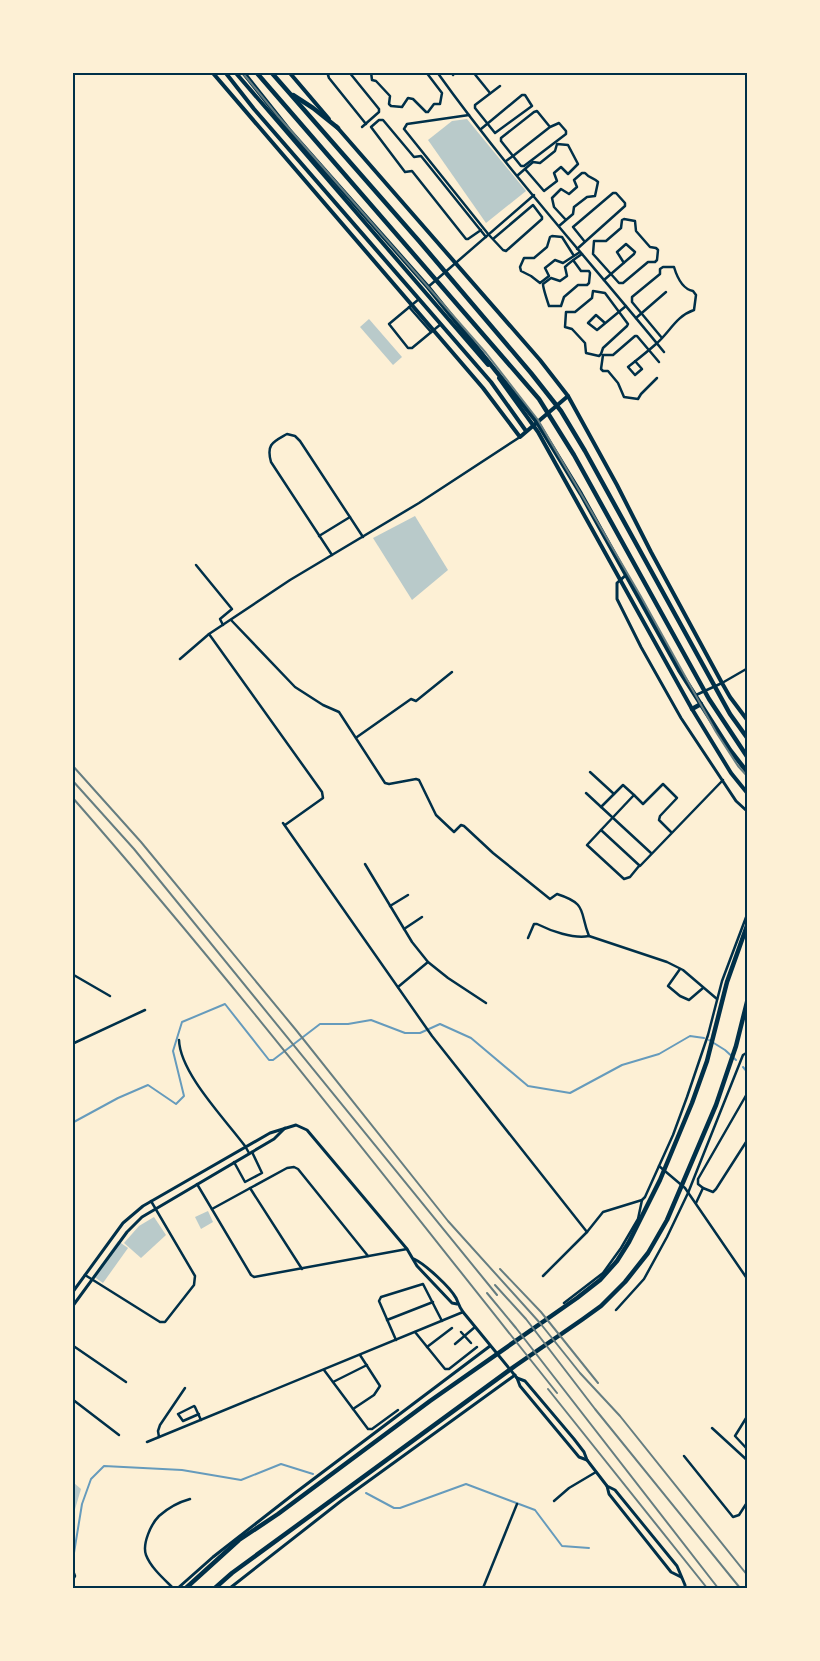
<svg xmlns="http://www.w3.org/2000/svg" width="820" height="1661" font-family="Cabin,sans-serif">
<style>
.green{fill:#b9caca}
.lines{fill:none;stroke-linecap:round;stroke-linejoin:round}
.stream{stroke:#669bbc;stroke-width:2}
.minor{stroke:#003049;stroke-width:2.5}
.tertiary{stroke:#003049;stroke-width:3}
.secondary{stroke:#003049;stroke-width:4}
.primary{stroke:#003049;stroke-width:4.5}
.trunk{stroke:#003049;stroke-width:4.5}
.rail{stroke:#657d81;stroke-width:2}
.neatline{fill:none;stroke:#003049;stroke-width:2}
</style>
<rect width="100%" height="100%" fill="#fdf0d5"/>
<!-- green -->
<g class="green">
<polygon points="467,119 526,191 486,223 428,140 452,121"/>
<polygon points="369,319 402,357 393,365 360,327"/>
<polygon points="415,516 448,570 412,600 373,538"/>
<polygon points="208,1211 213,1222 201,1229 195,1217"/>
<polygon points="154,1217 166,1235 141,1258 124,1243 139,1226"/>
<polygon points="118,1241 128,1248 103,1283 93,1276"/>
<polygon points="74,1483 81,1489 73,1516 73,1486"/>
</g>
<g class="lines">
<!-- stream -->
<g class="stream">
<polyline points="709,1040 725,1050 736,1060"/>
<polyline points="743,1067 748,1073"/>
<polyline points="72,1123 118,1098 148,1085 176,1104 184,1096 173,1051 182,1022 225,1004 269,1060 273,1060 320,1024 348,1024 371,1020 405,1033 420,1033 440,1024 471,1038 528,1086 570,1093 622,1065 659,1054 690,1036 704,1038"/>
<polyline points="366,1493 394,1508 400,1508 466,1484 535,1510 562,1546 589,1548"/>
<polyline points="73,1559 82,1504 91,1479 104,1466 182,1470 241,1480 281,1464 313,1474"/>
</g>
<!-- minor -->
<g class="minor">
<polyline points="331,72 328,75 329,78 366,124"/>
<polyline points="349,72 379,109 379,112 362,127"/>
<polyline points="371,72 372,80 376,81 390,96 389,104 391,106 402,107 408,98 413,99 426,112 428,112 434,104 440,104 442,93 426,72"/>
<path d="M437,72c70,98 151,187 227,280"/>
<polyline points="473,72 490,93"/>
<polyline points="453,75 455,72"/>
<polyline points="469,115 407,124 404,129 489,235 503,250 506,251 542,219 542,217 533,205 493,239"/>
<polyline points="481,129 487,124 522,95 525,95 532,106 495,133 475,108 475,105 500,86"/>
<polyline points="506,161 513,156 550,127 559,123 566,131 566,134 524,166 521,166 501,141 501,138 534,112 537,111 550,127"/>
<polyline points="518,175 533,162 540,163 555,151 557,144 568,145 578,164 568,174 561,167 554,173 557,181 544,191 525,169"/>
<polygon points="624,219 635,221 636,231 650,247 656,248 658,250 657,260 655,262 648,262 623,283 619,283 593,254 594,241 606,241 621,228 622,220"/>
<path d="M559,226l14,-12 1,-7 13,-10 8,-1 3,-14c-4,-4 -9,-4 -13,-9h-3l-8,7 3,7 -8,7 -8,-5 -9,9 2,9 12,13"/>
<polyline points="481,230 468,239 466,239 412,171 405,172 371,127 379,120 383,120 414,157 421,156 486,237"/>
<polyline points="577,249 625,206 625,203 616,193 613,193 573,227 585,242"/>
<polyline points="574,256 562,237 552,236 550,237 547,247 534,258 524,258 520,267 521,271 531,276 540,283 549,276 545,268 555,260 563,263 580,252"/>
<path d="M573,260l8,11h8l1,2 -1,10 -2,2h-9l-14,12 -3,9h-12c-1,-3 -6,-19 -6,-22l8,-6 9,3 7,-5 -2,-9c5,-5 11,-9 17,-13"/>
<polyline points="604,280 634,254 635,252 626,244 617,252 624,263"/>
<polyline points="428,287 534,195"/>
<polygon points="593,291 605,293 628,324 627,326 603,348 601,354 599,356 586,353 585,343 572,329 565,327 566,312 575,312 592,298"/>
<polyline points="419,299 389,324 408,348 412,348 441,324"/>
<polyline points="409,307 431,332"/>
<polyline points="636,318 666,292"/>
<polyline points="605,323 596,315 588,323 597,330 626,306"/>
<path d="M635,361l7,8 -7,6 -7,-8c10,-8 19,-15 28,-23 14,-12 20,-28 38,-34l2,-15 -3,-4c-11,-2 -16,-14 -19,-24h-11l-3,2v5l-28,23v5l30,36"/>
<polyline points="657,378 641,394 638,399 624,397 618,383 608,371 603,371 601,369 603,355 613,355 635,336 637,336 659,362"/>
<polyline points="319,536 350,517"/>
<path d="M332,555l-61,-93c-5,-18 2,-20 16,-28l8,2 5,5 63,96"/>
<polyline points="196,565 232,609 220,619 223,625"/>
<path d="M231,620l64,67 28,18 16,7 46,71 4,1 27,-5 3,1 17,35 18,17 7,-7 3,1 29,27 57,46 7,-5c31,10 22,17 32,42l78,26 16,8 34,29"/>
<polyline points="209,634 322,792 323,798 285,825"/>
<polyline points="180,659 209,634 290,580 419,503 520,437"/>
<polyline points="696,695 722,683 748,668"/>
<polyline points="357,737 411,699 416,701 452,672"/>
<polyline points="590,772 614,794"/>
<polyline points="586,793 651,853"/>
<polyline points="601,807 623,785 634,795"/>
<polyline points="283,823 432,1036 587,1232 603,1212 642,1200 645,1197 673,1135 687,1097 708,1035 722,981 748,912"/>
<polyline points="601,830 587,845 624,879 630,877 639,866"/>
<polyline points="671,832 659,820 660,816 677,798 663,784 643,804 634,795 601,830 640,866 723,780"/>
<polyline points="365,864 412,942 428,962"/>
<polyline points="390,906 408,895"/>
<polyline points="404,929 422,917"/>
<path d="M528,938l6,-14h3c14,7 36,15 52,12"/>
<polyline points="680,969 668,986 680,996 689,1000 703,988"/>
<polyline points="72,974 110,996"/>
<polyline points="398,987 428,962 448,978 486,1003"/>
<path d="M179,1040c1,33 46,79 66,106l4,7"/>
<polyline points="72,1044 145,1010"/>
<polyline points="234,1162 245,1182 262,1173 252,1152"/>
<polyline points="659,1166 685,1188 748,1280"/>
<polyline points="197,1184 251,1275 254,1277 407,1249"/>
<polyline points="250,1188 302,1269"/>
<polyline points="703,1188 713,1192 716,1189 748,1139"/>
<polyline points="696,1203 703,1188 698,1184 698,1179 748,1092"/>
<polyline points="212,1209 287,1168 294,1167 298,1169 368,1256"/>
<polyline points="85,1275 160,1322 165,1322 194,1285 195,1276 151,1201"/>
<polyline points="543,1276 587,1232"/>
<polyline points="564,1303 603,1273 621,1248 638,1219 642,1200"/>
<polyline points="616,1310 644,1279 667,1237 688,1193 743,1055 748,1052"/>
<polyline points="387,1320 433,1302"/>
<polyline points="415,1332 445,1369 449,1369 477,1347"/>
<polyline points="461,1332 471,1343"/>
<polyline points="396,1340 379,1301 381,1297 423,1284 442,1321"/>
<polyline points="455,1344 475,1327"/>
<polyline points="72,1345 126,1382"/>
<polyline points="427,1347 452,1328"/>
<polyline points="324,1370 368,1429 372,1429 398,1410"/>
<polyline points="333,1382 367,1365"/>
<polyline points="72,1399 119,1435"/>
<polyline points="353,1409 374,1395 380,1386 360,1355"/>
<polyline points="199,1414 183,1421 178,1414 194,1406 195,1407 201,1420"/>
<polyline points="748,1415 735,1436 748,1450"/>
<polyline points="712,1428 748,1461"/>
<polyline points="159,1437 158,1431 160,1425 185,1388"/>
<polyline points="147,1442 463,1312"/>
<polyline points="684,1456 733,1517 739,1515 748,1501"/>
<polyline points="554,1501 569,1488 596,1472"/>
<polyline points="72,1568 75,1576 72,1581"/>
<path d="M173,1588c-9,-9 -22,-20 -27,-33 -4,-11 5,-31 13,-39 9,-8 20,-14 31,-17"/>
<polyline points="483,1588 517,1504"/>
</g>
<!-- tertiary -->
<g class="tertiary">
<polyline points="626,575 617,583 617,599 641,647 681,718 736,801 748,812"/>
<path d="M414,1259c11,5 36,28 42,39 2,4 3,9 7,14l54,66 3,8 59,71 8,3"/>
<polyline points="72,1293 123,1223 143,1206 270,1133 296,1125 307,1130 407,1249 417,1266 452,1303 457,1304"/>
<polyline points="72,1307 127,1232 142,1217 274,1139 285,1128"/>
<polyline points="517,1378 525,1381 574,1439 584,1452 587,1460 607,1486 615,1490 677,1566 685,1585 685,1588"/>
<polyline points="607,1486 609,1494 671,1572 681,1577"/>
<polyline points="178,1588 213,1557 295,1493 490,1346"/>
<polyline points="230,1588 341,1501 515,1375"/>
</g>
<!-- secondary -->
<g class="secondary">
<polyline points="212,72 483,388 520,437 568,396"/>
<polyline points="225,72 254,109 491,382 526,431"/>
<polyline points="235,72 488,365"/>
<polyline points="289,72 329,119"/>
<polyline points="336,126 540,360 568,396 617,485 651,552 722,683 730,697 748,721"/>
<polyline points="499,378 538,432 692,709 731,773 748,794"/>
</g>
<!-- primary -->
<g class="primary">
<polyline points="186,1588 239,1540 278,1514 430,1401 577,1298 600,1280 617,1261 629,1242 660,1180 692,1103 707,1061 727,982 748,923"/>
<polyline points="215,1588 232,1573 515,1366 583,1319 601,1306 625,1282 648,1253 667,1220 716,1105 736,1046 748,998"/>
</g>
<!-- trunk -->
<g class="trunk">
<polyline points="243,72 289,130 428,287 537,422 581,494 679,670 730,750 748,773"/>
<polyline points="256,72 539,399 574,455 709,699 748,758"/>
<polyline points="271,72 419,241 531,373 561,411 585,451 730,714 748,739"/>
<polyline points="293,95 313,108 338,128"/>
<polyline points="692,709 701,704"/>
</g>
<!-- rail -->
<g class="rail">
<polyline points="242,72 278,116 486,353 538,420 640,595 716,732 738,766 748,777"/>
<polyline points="72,765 141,842 296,1030 448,1221 540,1323 580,1373 620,1416 748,1576"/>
<polyline points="72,780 134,849 497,1295"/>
<path d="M72,797c169,193 325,396 485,596"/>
<polyline points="500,1269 541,1312 598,1383"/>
<polyline points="495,1285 526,1319 595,1409 740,1588"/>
<polyline points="487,1293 516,1328 718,1588"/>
<polyline points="548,1389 707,1588"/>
</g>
</g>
<!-- border -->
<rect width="820" height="1661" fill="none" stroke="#fdf0d5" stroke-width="148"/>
<rect x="74" y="74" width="672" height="1513" class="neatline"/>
</svg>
